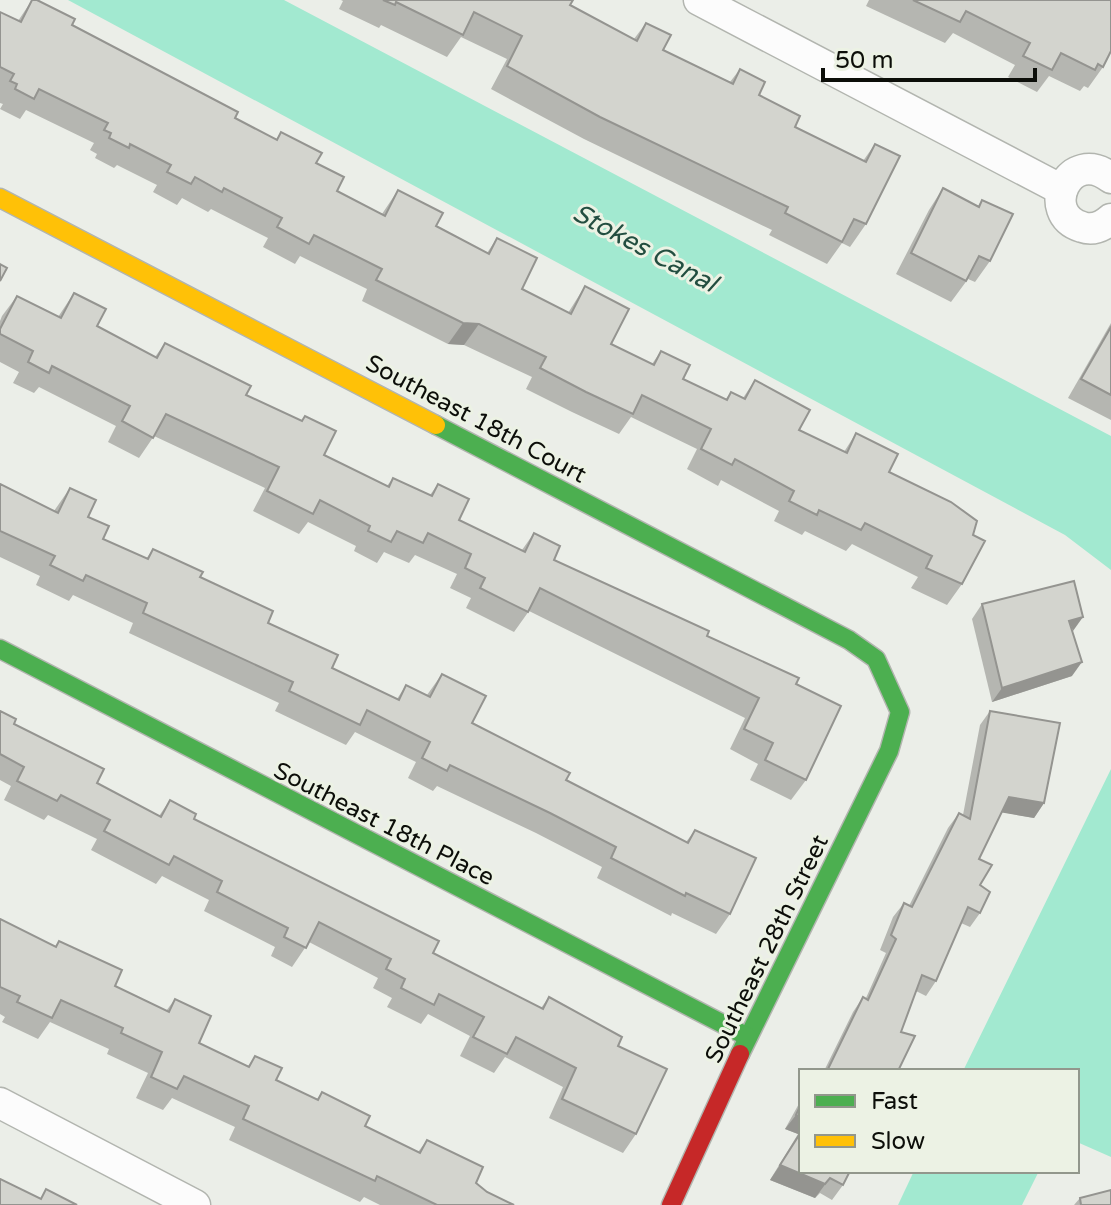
<svg xmlns="http://www.w3.org/2000/svg" width="1111" height="1205" font-family="'Varela Round',sans-serif">
<style>
.water{fill:#a2e9d0}
.lines{fill:none;stroke-linecap:round;stroke-linejoin:round}
.street-casing{stroke:#b2b5af;stroke-width:33}
.fast-casing{stroke:#b2b5af;stroke-width:21}
.slow-casing{stroke:#b2b5af;stroke-width:21}
.jam-casing{stroke:#b2b5af;stroke-width:21}
.street{stroke:#fcfcfc;stroke-width:30}
.fast{stroke:#4caf50;stroke-width:18}
.slow{stroke:#ffc107;stroke-width:18}
.jam{stroke:#c62828;stroke-width:18}
.wall{fill:#b5b6b1}
.shaded-wall{fill:#949490}
.building{fill:#d3d4ce;stroke:#949490;stroke-width:2}
.labels{text-anchor:middle;dominant-baseline:central;stroke-width:6;stroke-linejoin:round;paint-order:stroke}
.street-label{font-size:24px;fill:#0c0e09;stroke:#ecf2e4}
.water-label{font-size:26px;font-style:italic;fill:#234e40;stroke:#ecf2e4}
</style>
<rect width="100%" height="100%" fill="#ebeee8"/>
<!-- water -->
<g class="water">
<polygon points="68,0 284,0 1111,436 1111,570 1065,535"/>
<polygon points="1111,769 1111,1157 1077,1142 1077,1071 963,1071"/>
<polygon points="914,1171 1039,1171 1022,1205 898,1205"/>
</g>
<g class="lines">
<!-- street casing -->
<g class="street-casing">
<g id="street">
<polyline points="699,0 1062,190"/>
<path d="M1111,178c-42,-33 -73,36 -29,49 11,4 21,-1 29,-8"/>
<polyline points="0,1103 195,1205"/>
</g>
</g>
<!-- fast casing -->
<g class="fast-casing">
<g id="fast">
<polyline points="436,425 849,640 876,659 900,712 889,751 740,1054"/>
<polyline points="0,649 748,1037"/>
</g>
</g>
<!-- slow casing -->
<g class="slow-casing">
<polyline id="slow" points="0,198 436,425"/>
</g>
<!-- jam casing -->
<g class="jam-casing">
<polyline id="jam" points="671,1205 740,1054"/>
</g>
<!-- street -->
<use href="#street" class="street"/>
<!-- fast -->
<use href="#fast" class="fast"/>
<!-- slow -->
<use href="#slow" class="slow"/>
<!-- jam -->
<use href="#jam" class="jam"/>
</g>
<!-- wall -->
<g class="wall">
<polygon points="32,0 72,25 235,118 276,140 281,132 316,163 337,191 382,214 398,190 436,226 487,253 497,238 522,289 568,313 585,286 611,344 652,364 661,351 683,379 725,400 731,392 743,398 755,380 799,430 844,452 856,433 889,472 973,535 962,584 947,605 911,588 918,577 852,544 846,551 805,531 802,535 774,521 779,511 721,480 718,486 687,469 697,449 631,417 619,434 572,412 526,389 532,377 464,345 448,344 362,301 367,289 300,256 295,264 263,247 268,238 211,209 208,212 182,198 177,205 153,192 157,185 117,165 114,168 95,158 97,154 90,150 94,143 26,110 20,119 0,109 3,104 0,103 0,12 18,21"/>
<polygon points="341,0 573,0 570,5 634,39 646,23 663,50 730,82 740,69 759,95 795,127 863,161 875,144 866,224 850,247 842,243 827,264 769,235 772,230 584,139 491,89 507,59 461,37 447,57 381,25 379,28 339,9 343,1"/>
<polygon points="869,0 1111,0 1103,67 1088,88 1084,86 1080,91 1049,76 1037,92 1008,77 1015,65 953,33 945,43 866,6"/>
<polygon points="943,188 978,206 982,200 990,261 975,282 968,279 951,302 896,274 929,210"/>
<polygon points="74,293 97,326 155,357 165,343 246,395 301,421 305,416 324,455 387,486 393,478 430,495 438,484 459,520 522,550 534,533 554,560 707,636 796,684 806,780 791,800 750,780 758,764 730,749 745,718 529,611 514,632 466,608 471,598 450,588 457,574 415,555 409,563 384,552 377,563 354,551 356,546 308,522 299,534 253,511 265,488 154,436 139,458 108,442 116,426 39,387 34,393 13,383 19,372 0,362 0,321 2,316 17,296 58,317"/>
<polygon points="1111,323 1111,420 1068,398"/>
<polygon points="0,484 54,511 70,488 103,539 146,559 153,549 200,577 332,668 397,699 406,685 427,695 442,674 472,723 566,780 686,842 695,830 730,914 716,934 672,913 671,916 597,878 602,867 536,833 437,786 433,791 408,778 416,762 355,732 346,745 275,711 279,703 129,633 133,623 73,595 69,601 36,585 40,576 0,557"/>
<polygon points="982,604 1072,631 1072,676 992,702 972,619"/>
<polygon points="0,711 14,724 97,783 159,816 170,800 194,819 433,953 541,1008 549,997 618,1046 636,1134 623,1153 549,1118 563,1087 505,1057 494,1073 460,1056 470,1036 428,1014 421,1024 387,1007 392,998 373,988 378,978 309,942 292,967 271,956 275,947 204,911 209,900 162,876 156,884 91,850 97,839 48,815 44,820 4,800 11,786 0,780"/>
<polygon points="990,711 1044,803 1034,818 1002,812 979,859 980,913 970,927 961,923 936,981 926,996 916,991 901,1032 898,1071 824,1071 853,1012 863,997 866,998 886,953 880,950 893,917 904,903 909,906 948,828 959,813 963,815 980,725"/>
<polygon points="0,919 55,947 59,941 115,986 166,1011 175,999 199,1043 248,1066 255,1056 276,1080 317,1099 322,1092 365,1126 418,1152 427,1140 487,1192 514,1205 380,1205 364,1197 360,1202 229,1140 235,1127 172,1098 163,1110 136,1098 148,1073 107,1054 109,1049 50,1022 38,1039 2,1022 5,1017 0,1014"/>
<polygon points="801,1100 801,1171 850,1171 843,1185 832,1200 820,1193 815,1198 770,1180 798,1134 785,1129"/>
<polygon points="1080,1198 1111,1205 1074,1205"/>
</g>
<!-- shaded-wall -->
<g class="shaded-wall">
<polygon points="463,323 479,324 464,345 448,344"/>
<polygon points="1083,617 1073,631 1069,621"/>
<polygon points="1082,662 1072,676 992,702 1002,688"/>
<polygon points="1009,797 1044,803 1034,818 999,812"/>
<polygon points="796,1115 801,1117 801,1131 798,1134 785,1129"/>
<polygon points="780,1165 830,1178 815,1198 770,1180"/>
</g>
<!-- building -->
<g class="building">
<polygon points="32,0 37,0 75,19 72,25 238,112 235,118 277,140 281,132 322,153 316,163 344,177 337,191 385,216 398,190 443,213 436,226 489,254 497,238 537,258 522,289 571,314 585,286 629,309 611,344 654,365 661,351 690,365 683,379 727,400 731,392 745,399 755,380 810,410 799,430 847,453 856,433 898,454 889,472 951,502 977,521 973,535 985,541 962,584 926,568 932,556 865,523 861,530 819,510 817,515 789,501 794,491 735,459 732,465 701,449 711,429 642,395 633,414 586,392 540,368 546,357 479,324 463,323 376,280 382,269 314,235 309,244 277,227 282,218 224,188 222,192 195,177 191,184 167,172 171,165 130,144 129,148 109,138 111,133 104,130 108,123 39,89 34,99 15,89 17,84 10,81 14,74 0,67 0,12 21,22"/>
<polygon points="383,0 573,0 570,5 637,41 646,23 671,35 663,50 733,84 740,69 765,82 759,95 800,116 795,127 866,162 875,144 900,156 866,224 854,219 842,242 785,213 788,207 600,117 507,66 522,36 474,12 463,35 396,2 395,5"/>
<polygon points="913,0 1111,0 1111,51 1103,67 1098,64 1095,70 1061,53 1052,70 1023,56 1030,43 966,11 960,22"/>
<polygon points="943,188 979,207 982,200 1013,214 990,261 979,256 966,281 911,253"/>
<polygon points="0,264 7,268 0,281"/>
<polygon points="74,293 106,309 97,326 157,358 165,343 251,386 246,395 302,421 305,416 336,431 324,455 389,487 393,478 432,496 438,484 469,499 459,520 525,552 534,533 560,546 554,560 709,631 707,636 799,678 796,684 841,706 806,780 765,760 773,743 744,729 759,698 540,588 528,612 480,588 485,578 465,568 471,554 428,533 423,543 397,531 391,542 368,531 370,526 320,500 313,514 267,491 279,467 166,414 153,438 122,421 130,406 52,366 49,373 28,362 33,351 0,334 0,329 17,296 61,318"/>
<polygon points="1111,327 1111,395 1081,379"/>
<polygon points="0,484 58,513 70,488 96,500 88,517 109,526 103,539 148,559 153,549 203,572 200,577 273,611 268,623 338,655 332,668 399,700 406,685 430,697 442,674 486,696 472,723 570,773 566,780 688,843 695,830 756,858 730,914 686,893 685,896 611,858 616,847 550,813 450,765 447,771 422,758 430,742 367,710 360,725 289,691 293,682 143,613 147,603 86,575 83,581 50,565 55,556 0,531"/>
<polygon points="1074,581 1083,617 1069,621 1082,662 1002,688 982,604"/>
<polygon points="0,711 16,719 14,724 104,769 97,783 161,817 170,800 196,814 194,819 439,941 433,953 543,1009 549,997 622,1037 618,1046 667,1069 636,1134 562,1099 576,1068 516,1037 507,1054 473,1037 484,1017 439,994 434,1005 401,988 405,979 386,969 391,959 319,922 306,948 284,937 288,928 217,892 222,881 174,856 169,865 104,831 110,820 61,795 57,801 17,781 24,767 0,754"/>
<polygon points="990,711 1060,723 1044,803 1009,797 979,859 992,865 980,885 990,892 980,913 968,907 936,981 922,975 901,1032 915,1036 898,1071 827,1071 863,997 868,1000 896,939 891,935 904,903 912,907 959,813 970,819"/>
<polygon points="0,919 56,947 59,941 122,970 115,986 169,1012 175,999 211,1016 199,1043 249,1067 255,1056 282,1068 276,1080 318,1100 322,1092 370,1116 365,1126 420,1153 427,1140 483,1167 476,1183 487,1192 514,1205 437,1205 377,1176 375,1181 243,1119 249,1106 184,1076 177,1089 151,1077 162,1052 121,1033 123,1028 61,1000 52,1018 17,1002 20,996 0,987"/>
<polygon points="801,1104 801,1117 796,1115"/>
<polygon points="801,1132 801,1171 850,1171 843,1185 830,1178 825,1184 780,1165"/>
<polygon points="0,1179 41,1199 46,1189 77,1205 0,1205"/>
<polygon points="1111,1190 1111,1205 1081,1205 1080,1198"/>
</g>
<g class="labels">
<!-- street labels -->
<g class="street-label">
<text transform="translate(476 419) rotate(28)">Southeast 18th Court</text>
<text transform="translate(384 824) rotate(27)">Southeast 18th Place</text>
<text transform="translate(767 949) rotate(-64)">Southeast 28th Street</text>
</g>
<!-- water labels -->
<g class="water-label">
<text transform="translate(645 248) rotate(28)">Stokes Canal</text>
</g>
</g>
<!-- legend -->
<rect x="799" y="1069" width="280" height="104" fill="#ecf2e4" stroke="#92978c" stroke-width="2"/>
<rect x="815" y="1095" width="40" height="12" fill="#4caf50" stroke="#92978c" stroke-width="2"/>
<text x="871" y="1109" font-size="24" fill="#0c0e09">Fast</text>
<rect x="815" y="1135" width="40" height="12" fill="#ffc107" stroke="#92978c" stroke-width="2"/>
<text x="871" y="1149" font-size="24" fill="#0c0e09">Slow</text>
<!-- scale -->
<path d="M823 68v12h212v-12" fill="none" stroke="#0c0e09" stroke-width="4"/>
<text x="835" y="68" font-size="24" fill="#0c0e09" stroke="#ecf2e4" stroke-width="6" paint-order="stroke">50 m</text>
</svg>
